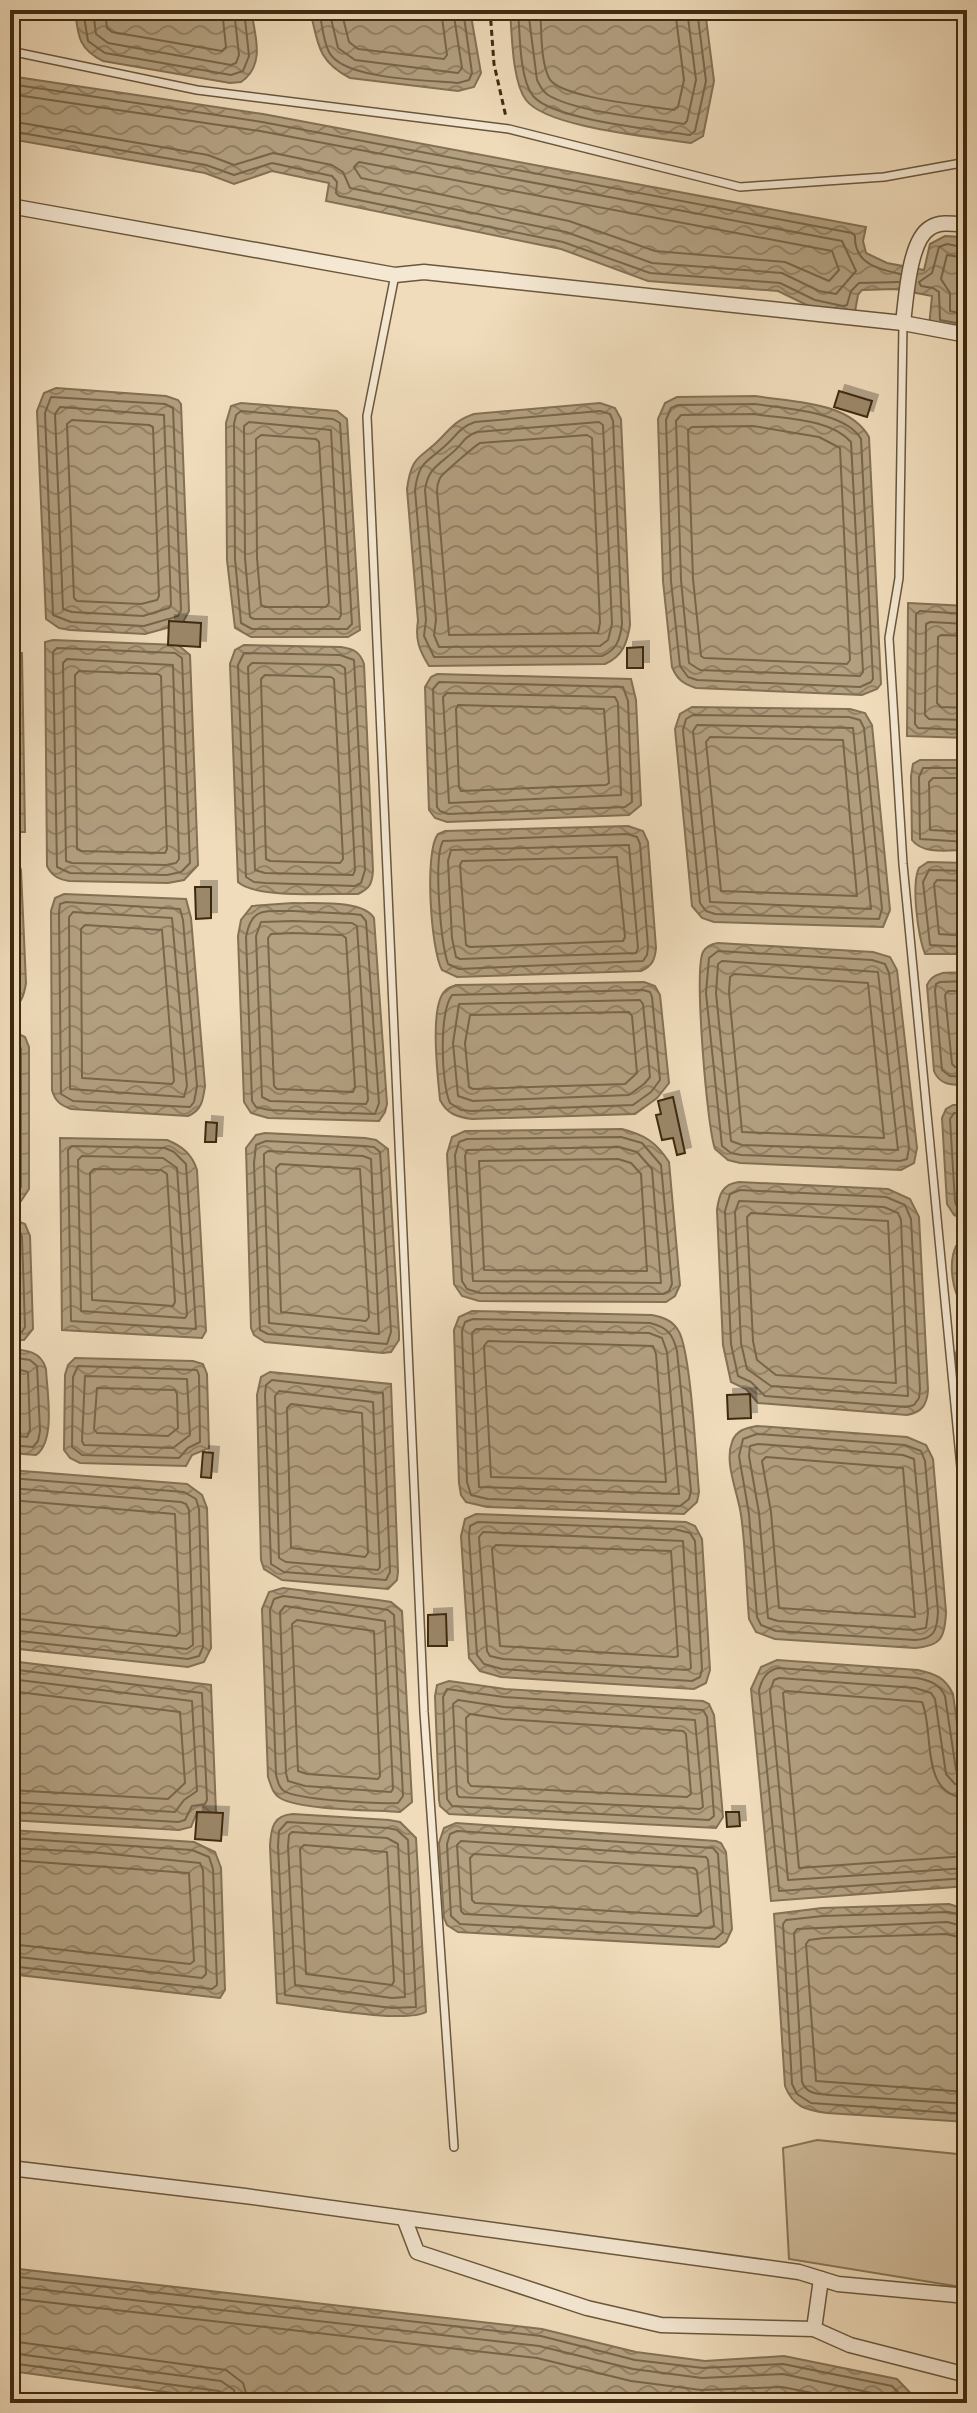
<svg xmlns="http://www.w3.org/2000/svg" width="977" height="2413" font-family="'Libre Bodoni',serif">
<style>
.green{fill:#d2be9e;stroke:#887458;stroke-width:2}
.water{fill:url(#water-waves);stroke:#847154;stroke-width:2}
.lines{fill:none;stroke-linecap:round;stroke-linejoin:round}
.shore{stroke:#786649;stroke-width:2}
.building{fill:#9b8769;stroke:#3e2b11;stroke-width:2;filter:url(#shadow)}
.service-casing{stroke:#6a573c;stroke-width:10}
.minor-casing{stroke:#6a573c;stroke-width:17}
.path{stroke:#3e2b11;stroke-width:3;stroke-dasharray:6 4;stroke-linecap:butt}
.service{stroke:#f5e8d3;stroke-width:7}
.minor{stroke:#f5e8d3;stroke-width:14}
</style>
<defs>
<pattern id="water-waves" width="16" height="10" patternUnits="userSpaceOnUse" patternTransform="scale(2)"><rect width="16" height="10" fill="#b3a081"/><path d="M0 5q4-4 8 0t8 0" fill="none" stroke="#938368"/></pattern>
<filter id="shadow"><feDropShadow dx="6" dy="-6" stdDeviation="0" flood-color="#0004"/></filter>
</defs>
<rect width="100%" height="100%" fill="#f0dcbb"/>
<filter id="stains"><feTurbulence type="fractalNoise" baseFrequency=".0025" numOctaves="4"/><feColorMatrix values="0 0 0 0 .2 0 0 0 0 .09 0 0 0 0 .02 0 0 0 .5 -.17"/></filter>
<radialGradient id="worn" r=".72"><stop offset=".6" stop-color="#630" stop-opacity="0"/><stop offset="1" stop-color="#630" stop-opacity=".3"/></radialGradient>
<!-- green -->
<polygon class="green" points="817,2140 967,2155 967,2288 789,2259 783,2148"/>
<!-- water -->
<g class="water">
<path d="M75,10h176c4,25 15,55 -10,72l-11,1 -127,-22c-25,-12 -25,-26 -28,-51z"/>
<path d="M310,10h160l11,63 -7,14 -16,4 -108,-13c-33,-17 -32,-35 -40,-68z"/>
<path d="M510,10h195l9,71 -11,55 -12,7c-36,-6 -144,-15 -165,-43 -14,-19 -14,-66 -16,-90z"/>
<polygon points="10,76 263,114 866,227 863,241 866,253 887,263 924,270 930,244 945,236 961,237 960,240 967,241 967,333 929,327 932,296 895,289 862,290 858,295 854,317 813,308 778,291 648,281 561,249 326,201 329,183 272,171 234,184 205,173 10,139"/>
<polygon points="56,388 166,396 178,400 181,404 189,611 182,624 145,634 70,630 59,628 46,619 37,411 44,393"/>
<path d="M755,396c36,6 94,5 114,41l12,247 -4,5 -15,6 -166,-7c-13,-4 -19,-9 -24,-21l-9,-86 -5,-162 7,-16 12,-6z"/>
<polygon points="241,403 337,411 347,419 360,630 348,637 251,637 235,628 227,560 226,423 231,406"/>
<path d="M600,403l15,5 6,11 9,206c-3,18 -7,31 -25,39l-176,2c-10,-16 -14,-27 -11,-45l-11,-132c5,-37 14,-29 35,-52 11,-12 17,-18 32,-23z"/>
<polygon points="908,603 967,606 967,738 907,736"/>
<path d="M53,640l125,5 12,10 8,210 -14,15 -16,3 -99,-2c-11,-2 -17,-5 -22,-15l-2,-224z"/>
<path d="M244,645l97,2c13,2 19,5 23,17l9,207c-1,13 -3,17 -15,23 -27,-1 -102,5 -120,-12l-8,-218 5,-14z"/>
<polygon points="10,653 22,653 25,832 10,832"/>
<polygon points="437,674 631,679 636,700 641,805 629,815 447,822 435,818 429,810 425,687 431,677"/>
<polygon points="692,707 850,709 865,713 872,725 890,910 883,927 714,922 702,918 692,906 675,729 680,714"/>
<path d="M920,760h47v90c-17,0 -44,5 -55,-10l-1,-64 2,-12z"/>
<path d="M628,826l15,5 5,11 8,106c-1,12 -4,18 -15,23l-184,6 -15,-7c-11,-19 -18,-119 -4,-136l7,-3z"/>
<path d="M10,853l8,9 3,8 5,113c-2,13 -5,21 -16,29z"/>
<path d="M928,862l39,1v91h-42c-7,-18 -14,-69 -6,-86z"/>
<path d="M64,894l122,5 5,19 14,168c-2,14 -3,24 -17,30l-117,-7c-11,-4 -16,-8 -19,-19l-1,-179 4,-13z"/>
<path d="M293,903c21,1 69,-4 81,15l13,186 -2,8 -6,9 -111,-3 -17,-5 -7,-11 -6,-166 3,-16 11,-14z"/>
<path d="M718,943l155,9 17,5 7,13 20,178 -3,15 -13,7 -161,-7 -12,-3 -13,-11c-8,-22 -21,-178 -12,-197 3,-6 8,-8 15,-9z"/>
<path d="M967,973v112c-14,0 -27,1 -33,-14l-7,-86c7,-16 25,-12 40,-12z"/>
<path d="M644,982l11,4 5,9 9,88 -12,15 -22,16 -163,5c-15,-2 -25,-5 -32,-19 -2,-22 -11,-94 5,-109 3,-4 7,-4 11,-6z"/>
<polygon points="10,1030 25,1037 29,1047 29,1189 21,1201 10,1202"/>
<polygon points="953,1105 967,1105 967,1221 954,1215 947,1204 942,1118 946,1109"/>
<path d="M622,1129c23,6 34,13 47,33l11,123 -5,11 -9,6 -187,-1 -17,-5 -8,-12 -7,-130 5,-17 13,-6z"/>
<polygon points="265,1133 365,1138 376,1140 388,1149 399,1333 399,1340 391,1352 383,1353 265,1342 254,1335 251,1328 246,1148 256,1135"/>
<path d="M60,1138l107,2c15,6 25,14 30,30l9,161 -4,7 -140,-8z"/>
<path d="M739,1182l149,7 22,10 9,18 9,173c-1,15 -6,22 -21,25l-149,-12 -12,-14 -15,-7 -8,-37 -6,-135c2,-15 5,-26 22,-28z"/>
<polygon points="10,1218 25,1224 30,1236 33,1329 24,1340 10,1340"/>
<path d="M967,1240v68c-15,-10 -19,-45 -11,-62z"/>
<path d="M472,1311l180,4c10,2 20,5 26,15 13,19 18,132 21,162l-2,10 -13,12 -197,-7 -21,-5 -5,-7 -2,-12 -5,-153 5,-13z"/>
<polygon points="967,1337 967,1437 962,1429 955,1356 960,1341"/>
<path d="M10,1349c16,1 31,2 36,20 1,23 10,72 -10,86l-26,-2z"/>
<polygon points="75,1358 193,1361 203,1364 207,1374 209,1448 192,1455 186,1466 80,1463 70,1458 64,1450 65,1375 68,1365"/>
<polygon points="270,1372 391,1384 398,1572 397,1580 388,1589 282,1580 264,1569 261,1560 257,1395 261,1377"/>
<path d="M757,1426l150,11 19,8 7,14 13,153c-1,26 -5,34 -31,36l-140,-9 -19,-7 -7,-13c-3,-34 -3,-70 -8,-104 -3,-22 -17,-52 -9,-73 4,-12 14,-14 25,-16z"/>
<polygon points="10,1470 187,1484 202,1495 207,1508 211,1648 204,1662 188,1667 10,1648"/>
<polygon points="476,1514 686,1522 695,1526 702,1539 710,1670 706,1683 694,1689 501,1677 480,1671 469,1658 461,1536 465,1519"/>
<path d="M283,1588l95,12 13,2 11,9 10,191 -12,10c-26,-2 -101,-2 -120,-14 -8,-5 -9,-13 -12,-21l-6,-168 7,-17z"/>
<path d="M777,1660l141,10c17,4 27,7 35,24l14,101v91l-196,15 -20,-212 10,-22z"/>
<polygon points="10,1661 211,1685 216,1813 197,1812 191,1827 179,1830 10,1820"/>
<polygon points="449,1681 505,1689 703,1701 709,1704 714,1715 723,1817 716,1828 449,1814 440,1806 439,1800 435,1696 437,1685"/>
<path d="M293,1814l96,6 11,2 16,16 10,174c-20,12 -121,-6 -149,-9l-7,-157c1,-18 3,-31 23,-32z"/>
<polygon points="456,1823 716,1841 721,1843 726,1852 732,1929 726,1942 719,1947 458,1932 447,1925 444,1918 439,1843 444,1828"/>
<polygon points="10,1830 194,1842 215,1852 221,1868 225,1990 220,1998 10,1974"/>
<path d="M949,1904l18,6v212l-140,-9c-21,-3 -34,-6 -42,-27l-11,-172 48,-6z"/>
<polygon points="10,2268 542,2329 636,2352 705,2361 784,2356 897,2379 920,2403 247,2403 10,2371"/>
</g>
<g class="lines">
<!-- shore -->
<g class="shore">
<polyline points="83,10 88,41 105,53 231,75 243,71 249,56 244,10"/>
<polyline points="93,10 96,34 108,43 231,65 236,63 239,55 234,10"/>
<polyline points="105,10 107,28 112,32 222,51 226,47 222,10"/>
<path d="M319,10c3,13 4,31 10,42 14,28 100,28 129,31l11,-3 3,-7 -9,-63"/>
<polyline points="329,10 338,48 355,60 458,73 462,68 453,10"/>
<polyline points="341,10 349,42 358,49 444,59 447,55 441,10"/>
<path d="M518,10c2,22 1,68 15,86 20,24 124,34 157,39l5,-4 11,-50 -9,-71"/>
<path d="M528,10l9,70c3,6 5,11 11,15 30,18 100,23 136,29l3,-3 9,-41 -9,-70"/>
<path d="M540,10c2,21 0,49 9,68 9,20 103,28 125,32l4,-3 6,-27 -9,-70"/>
<path d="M10,84l252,38 590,111 3,3c-1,27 22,33 45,38"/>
<polyline points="10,94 260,131 842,241 856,271 836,294 819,291 782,273 652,263 566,232 350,188 343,172 332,165 273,153 234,165 208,155 10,121"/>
<polyline points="10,131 206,165 234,175 272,163 332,176 337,182 336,193 339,196 563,242 650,273 780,283 815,300 843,306 847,305 851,291 859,283 899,282"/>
<polygon points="359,162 832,251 839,270 829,281 785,262 655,251 569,221 361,178 354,167"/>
<polyline points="967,248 947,244 939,247 932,273 919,282 921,286 933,288 939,292 940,320 967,325"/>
<polyline points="967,258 947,255 941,279 950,293 950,311 967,315"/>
<path d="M755,404c29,5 90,7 106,35l12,240 -2,3 -11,5 -163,-7 -9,-3 -8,-11 -9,-85 -5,-161 5,-12 7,-3z"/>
<polygon points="60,407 164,415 171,605 169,608 143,616 72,612 63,609 55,414"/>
<polygon points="241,411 333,419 340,423 352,624 347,629 252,629 241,623 235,559 234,424 236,415"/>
<path d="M600,411l10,3 3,7 9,203c-2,15 -5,26 -20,32l-168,1 -10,-21 2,-16 -11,-130c4,-30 12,-27 31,-45 11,-10 14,-18 29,-23z"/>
<path d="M754,414c30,5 76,4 97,28l12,230 -3,4 -160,-6 -11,-7 -8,-83 -5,-159 5,-6z"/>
<polygon points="72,420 149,425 153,427 159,596 157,600 141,604 77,601 74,598 67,424"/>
<polygon points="249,422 331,430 341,615 339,619 254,619 250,617 245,558 244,426"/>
<path d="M599,422l4,3 9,199 -4,16 -8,6 -161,1 -5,-12 2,-15 -11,-130c3,-21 12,-24 27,-37 10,-8 12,-17 25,-21z"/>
<polygon points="753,426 819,437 840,448 850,660 847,664 704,658 701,656 693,579 688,430 692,427"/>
<polygon points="261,435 316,439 319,442 329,603 326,607 265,607 261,605 257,558 256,439"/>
<path d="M587,435l5,3 8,185 -2,10 -149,2 -12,-144c0,-5 1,-9 3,-13 2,-4 36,-33 40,-35z"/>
<polyline points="967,614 920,611 916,614 915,724 918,728 967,730"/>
<polyline points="168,619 144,626 71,622 53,615 45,413 51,397 165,404 173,408 181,610 178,616 169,619"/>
<polyline points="967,624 930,622 926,624 925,715 929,719 967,720"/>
<polyline points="967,636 941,635 938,637 937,703 941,707 967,708"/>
<polygon points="57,648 175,653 182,658 190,863 181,872 167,875 70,873 57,867 53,652"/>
<polygon points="244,653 340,655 354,660 365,870 361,883 355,886 265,883 254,882 246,877 238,665"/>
<polygon points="67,659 173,665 179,859 176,863 166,865 72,863 66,861 63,663"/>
<polyline points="10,661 14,664 16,820 10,824"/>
<polygon points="252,663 340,665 345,668 355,870 353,875 265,873 255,870 248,667"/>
<polygon points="79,671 158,674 161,676 167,849 165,853 81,851 77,849 75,675"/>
<polygon points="265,675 331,677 334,679 343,859 340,863 270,861 266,859 261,679"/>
<polygon points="439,682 623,687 628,701 632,802 625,807 448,814 440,811 437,807 433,689"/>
<polygon points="447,693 615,697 618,703 621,795 449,803 443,697"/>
<polygon points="458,705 604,709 609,783 606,785 461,791 459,787 456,709"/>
<polygon points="693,715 849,717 860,720 864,728 882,909 879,919 715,914 706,911 700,903 683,730 686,719"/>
<polygon points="697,725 853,728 871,909 710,902 693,731"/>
<polygon points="710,737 843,740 857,896 721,891 706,742"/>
<polyline points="967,768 923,768 919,777 920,839 967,842"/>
<polyline points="967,778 933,778 929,782 930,830 967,832"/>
<path d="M627,834l10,3 3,7 8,103 -1,8 -4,6 -184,8 -11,-5c-7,-21 -15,-105 -5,-123z"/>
<polygon points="629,845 638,948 636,953 460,959 456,957 452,938 448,861 451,850"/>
<polygon points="617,857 625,937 623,941 470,947 466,945 460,865 462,861"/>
<polyline points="10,864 14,872 18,983 16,993 10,1002"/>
<polyline points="967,871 929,870 923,882 930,945 967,947"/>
<polyline points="967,881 937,880 934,884 939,934 967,936"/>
<polygon points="66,902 180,909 183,920 197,1086 194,1102 190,1107 73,1101 61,1094 59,912 60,904"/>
<path d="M293,911l60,3 8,1 5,6 13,182 -4,11 -106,-4 -13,-3 -4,-6 -6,-164c6,-32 20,-25 47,-26z"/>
<polygon points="73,912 172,918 187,1086 184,1097 70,1089 69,917"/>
<polygon points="293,921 352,923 357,926 368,1100 366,1104 270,1101 262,1097 256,936 261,922"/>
<polygon points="85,925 162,930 174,1081 172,1084 82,1078 81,929"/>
<polygon points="293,933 342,935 346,938 355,1087 353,1092 277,1089 274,1086 268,938 271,934"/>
<polygon points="718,951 872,960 885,964 889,973 909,1148 907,1159 900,1161 741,1155 731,1153 722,1146 706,993 709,958"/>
<polygon points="722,961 878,972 898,1150 742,1145 731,1141 716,993 718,964"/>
<polygon points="734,974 868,983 884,1138 742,1132 729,992 730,977"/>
<polyline points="967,981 940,982 936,984 935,991 942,1070 950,1076 967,1077"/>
<path d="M643,990l7,2 2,5 8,83 -9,12 -18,13 -161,6 -11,-1 -11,-7c-9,-20 -11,-90 2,-108z"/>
<polyline points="967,991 948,991 945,995 952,1064 955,1067 967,1067"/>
<polygon points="640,1000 643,1004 650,1077 644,1084 629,1095 473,1101 458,1096 453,1043 459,1004"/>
<polygon points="629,1012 632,1016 637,1073 625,1084 473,1089 469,1087 465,1043 470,1015"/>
<polyline points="10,1039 18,1042 21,1049 21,1187 17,1194 10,1195"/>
<polyline points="10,1049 10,1184"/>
<polyline points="967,1113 954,1113 950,1119 955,1202 958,1209 967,1212"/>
<polyline points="967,1123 961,1127 965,1199 967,1202"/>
<polygon points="621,1137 642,1143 661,1165 672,1284 669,1291 663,1294 480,1293 467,1289 462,1281 455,1155 459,1142 467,1139"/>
<polygon points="266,1141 364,1146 374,1147 380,1152 391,1332 387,1344 268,1334 260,1330 254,1163 256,1145"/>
<polygon points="72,1146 165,1148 174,1152 186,1164 196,1329 71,1321 68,1150"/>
<polygon points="619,1147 637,1152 652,1169 661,1283 473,1281 465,1156 467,1150"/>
<polygon points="268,1151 363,1156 371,1159 379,1334 269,1323 264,1163 264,1154"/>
<polygon points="82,1156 163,1158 177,1168 187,1315 185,1318 81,1311 78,1160"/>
<polygon points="618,1159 631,1163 641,1174 647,1271 484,1270 479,1161"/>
<polygon points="280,1164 360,1169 369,1317 366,1321 281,1312 276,1168"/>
<polygon points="94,1169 161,1170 167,1174 175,1302 173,1306 92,1300 90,1173"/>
<polygon points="740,1190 886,1197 905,1205 911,1219 920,1389 919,1398 914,1405 906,1407 765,1396 751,1382 738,1376 731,1344 725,1211 730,1194"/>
<polygon points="739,1201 884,1207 898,1213 901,1220 908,1396 771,1386 747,1369 741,1343 735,1212"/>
<polygon points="751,1213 888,1221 896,1383 776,1375 757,1360 753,1341 747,1217"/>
<polyline points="10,1226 19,1230 22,1237 25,1327 22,1332 10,1332"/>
<polyline points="10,1237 15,1318 10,1322"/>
<path d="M473,1319l177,4c17,4 23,11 27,28l14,140 -2,8 -9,7 -192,-7 -17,-4 -4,-13 -5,-151 3,-9z"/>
<polygon points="476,1329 649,1333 662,1338 667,1352 679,1494 479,1487 472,1333"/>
<polygon points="488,1341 653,1346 656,1354 666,1482 491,1477 484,1346"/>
<polyline points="10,1357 30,1360 37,1366 40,1431 38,1441 33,1447 10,1445"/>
<polygon points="78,1366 197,1370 199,1375 200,1442 188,1448 179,1458 82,1455 72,1447 73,1377"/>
<polyline points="10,1367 28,1372 30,1430 27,1437 10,1435"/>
<polygon points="85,1376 187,1379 190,1435 173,1448 84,1445 82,1441"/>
<polygon points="272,1380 383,1393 390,1572 386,1580 284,1572 271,1564 265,1395 266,1385"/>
<polygon points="97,1388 175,1390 177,1394 178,1428 168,1436 97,1433 94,1429"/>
<polygon points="279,1391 373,1402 380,1567 378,1570 286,1562 279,1558 275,1396"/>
<polygon points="291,1404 362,1413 368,1553 365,1557 291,1548 287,1408"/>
<path d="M757,1434l148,11 16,6 4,10 13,151c-1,19 -4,27 -23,28l-139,-9 -15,-6 -4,-8 -8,-103 -10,-58 4,-17z"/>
<polygon points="758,1444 903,1455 914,1459 928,1613 926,1628 914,1630 778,1621 768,1618 759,1513 749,1456 750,1446"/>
<polygon points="766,1457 903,1468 915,1617 779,1608 771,1512 762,1461"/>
<polyline points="10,1478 184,1492 196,1499 199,1509 203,1647 199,1656 188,1659 10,1640"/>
<polyline points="10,1488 181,1502 186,1504 189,1510 193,1645 187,1649 10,1630"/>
<polyline points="10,1500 175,1514 180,1632 176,1636 10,1618"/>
<polygon points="478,1522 674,1529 690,1533 695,1541 702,1669 700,1677 692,1681 502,1669 484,1664 477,1655 469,1537 470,1526"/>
<polygon points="483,1532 683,1541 691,1668 688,1670 503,1659 490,1656 487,1651 479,1537"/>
<polygon points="496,1545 671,1551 678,1656 675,1657 500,1646 492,1549"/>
<path d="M283,1596l93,12 12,2 6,5 9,181 -5,7c-20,1 -100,-3 -114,-12 -6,-4 -6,-10 -8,-16l-6,-165 4,-11z"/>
<polygon points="285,1606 385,1621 393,1789 391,1792 305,1786 288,1781 286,1773 280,1612"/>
<polygon points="297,1620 374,1631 380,1776 378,1779 307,1774 298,1771 292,1624"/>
<polyline points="10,1669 202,1693 207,1800 205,1804 192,1806 185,1820 178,1822 10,1812"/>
<polyline points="10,1679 192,1701 197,1791 184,1800 175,1812 10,1802"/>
<polygon points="447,1689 504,1697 703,1710 707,1717 714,1816 709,1820 452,1806 447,1799 443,1697"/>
<polyline points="10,1691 180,1712 185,1783 168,1799 10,1790"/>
<polygon points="458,1700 504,1707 695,1720 703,1807 700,1809 459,1797 457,1794 453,1704"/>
<polygon points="470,1714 503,1719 683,1731 686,1734 691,1794 687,1797 471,1786 468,1782 466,1718"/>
<path d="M967,1776l-7,-1 -4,-5 -11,-74c-6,-13 -15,-15 -28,-18l-139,-10c-12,3 -16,11 -19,22l20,201 188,-13"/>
<polyline points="967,1786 955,1784 946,1774 935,1699 931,1693 915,1688 779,1678 774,1680 770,1691 788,1880 967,1868"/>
<path d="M967,1798c-48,-2 -32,-65 -45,-96l-136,-11 -3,2 16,175 168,-12"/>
<polygon points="287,1822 388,1828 397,1830 408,1840 416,2007 392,2008 285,1995 278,1846 279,1831"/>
<polygon points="457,1831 713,1848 718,1854 723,1932 715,1939 460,1924 451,1916 447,1844 450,1834"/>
<polygon points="292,1832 387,1838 398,1844 405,1997 392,1998 295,1985 288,1846 289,1835"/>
<polyline points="10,1838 192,1850 209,1857 213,1869 217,1985 212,1989 10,1966"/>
<polygon points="461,1841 706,1857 708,1860 714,1926 710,1928 464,1914 461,1911 457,1845"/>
<polygon points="304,1845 387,1852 394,1981 392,1985 306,1974 300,1849"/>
<polyline points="10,1848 91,1852 200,1863 203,1870 206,1974 202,1978 10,1956"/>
<polygon points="474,1854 694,1868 697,1871 701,1912 697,1916 475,1903 472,1900 470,1858"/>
<polyline points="10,1860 189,1873 194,1961 190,1964 10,1944"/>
<polyline points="967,1916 948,1912 823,1916 786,1920 783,1924 792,2084 797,2094 811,2103 967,2114"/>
<path d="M967,1927l-20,-5 -150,7 -3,4 8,149c5,12 15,12 27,13l138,9"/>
<polyline points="967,1939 946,1934 824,1938 809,1940 806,1944 816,2081 967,2092"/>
<polyline points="10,2276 541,2336 635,2360 703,2368 783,2364 892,2386 908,2403"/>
<polyline points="10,2286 539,2346 633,2369 702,2378 783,2374 886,2396 895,2403"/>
<polyline points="10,2298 537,2358 631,2381 701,2390 782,2387 863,2403"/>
<polyline points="10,2341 226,2370 243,2383 249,2403"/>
<polyline points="10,2353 221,2381 234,2390 237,2403"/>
<polyline points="10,2363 219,2391 225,2395 227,2403"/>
</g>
</g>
<!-- building -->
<g class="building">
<polygon points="839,391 872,401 867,417 834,407"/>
<polygon points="169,621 201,623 200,647 168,645"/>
<polygon points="643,647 643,668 627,668 627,648"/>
<polygon points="195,887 211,887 211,918 196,919"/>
<polygon points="673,1097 685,1153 677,1155 673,1138 662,1140 656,1115 661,1114 658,1101"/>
<polygon points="206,1122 217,1123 216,1142 205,1142"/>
<polygon points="750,1394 751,1418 728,1419 727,1395"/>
<polygon points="203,1452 213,1453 211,1478 201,1477"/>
<polygon points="446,1614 447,1646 428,1646 428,1615"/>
<polygon points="197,1812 223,1813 221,1841 195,1839"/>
<polygon points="726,1812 739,1812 740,1826 727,1827"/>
</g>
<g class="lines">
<!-- service casing -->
<g class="service-casing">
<g id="service">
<polyline points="10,51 197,90 509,129 740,187 884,177 967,162"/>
<polyline points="395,275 367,416 424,1712 454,2147"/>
<polyline points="903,324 899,578 889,638 903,864 967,1530"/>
</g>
</g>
<!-- minor casing -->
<g class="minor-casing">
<g id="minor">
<polyline points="10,206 395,275 424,272 903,323"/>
<path d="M967,225c-12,-1 -27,-4 -37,3 -21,12 -24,72 -27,95l64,12"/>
<polyline points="10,2168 245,2196 799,2272 838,2284 967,2296"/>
<polyline points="404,2218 417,2252 587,2308 661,2325 814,2329 850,2345 967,2375"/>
<polyline points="814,2329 821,2279"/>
</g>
</g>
<!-- path -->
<g class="path">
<polyline points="490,10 494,64 506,117"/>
<polyline points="10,40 22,10"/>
</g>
<!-- service -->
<use href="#service" class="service"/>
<!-- minor -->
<use href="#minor" class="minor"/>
</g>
<!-- margin -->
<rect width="977" height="2413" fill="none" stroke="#f0dcbb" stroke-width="40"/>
<rect x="12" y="12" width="953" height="2389" fill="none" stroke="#3e2b11" stroke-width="4"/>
<rect x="20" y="20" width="937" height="2373" fill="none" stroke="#3e2b11" stroke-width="2"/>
<rect width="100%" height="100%" filter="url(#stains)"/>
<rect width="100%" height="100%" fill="url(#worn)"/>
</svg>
